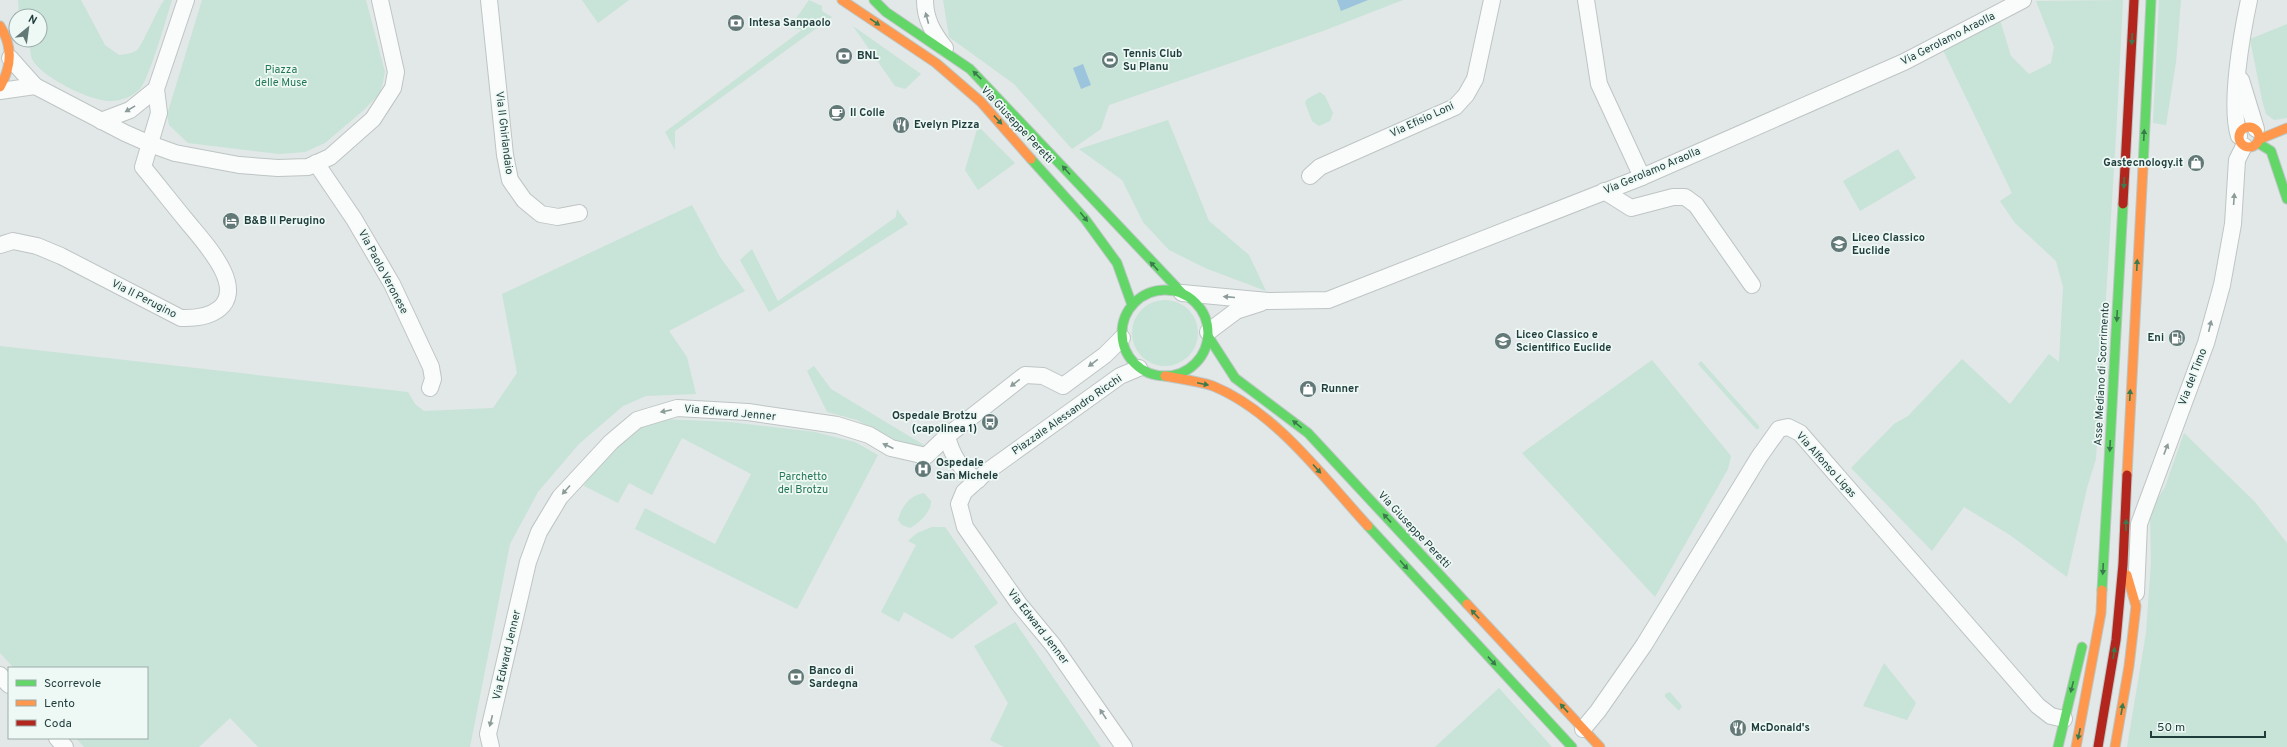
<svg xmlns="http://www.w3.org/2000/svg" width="2287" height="747" font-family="Overpass,sans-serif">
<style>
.green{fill:#c8e3d7}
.water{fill:#9cc4dc}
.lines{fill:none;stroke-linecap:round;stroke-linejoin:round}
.street-casing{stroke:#bec5c4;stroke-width:18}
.fast-casing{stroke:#bdc6c5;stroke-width:11}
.slow-casing{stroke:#bdc6c5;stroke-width:11}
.jam-casing{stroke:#bdc6c5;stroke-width:11}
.street{stroke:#fafcfb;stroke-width:16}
.fast{stroke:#63d668;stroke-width:9}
.slow{stroke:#ff974d;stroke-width:9}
.jam{stroke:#b3261e;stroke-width:9}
.oneway{fill:#8c9c9b}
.oneway2{fill:#3a7a4d}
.labels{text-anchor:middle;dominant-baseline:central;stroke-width:3.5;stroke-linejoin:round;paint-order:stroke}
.poi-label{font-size:11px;font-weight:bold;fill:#1e3d3b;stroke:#eef8f5;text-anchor:start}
.street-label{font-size:11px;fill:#1e3d3b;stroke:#eef8f5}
.park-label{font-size:11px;fill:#247857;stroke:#eef8f5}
</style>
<rect width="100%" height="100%" fill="#e1e8e7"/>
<!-- green -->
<g class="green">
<path d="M18,0h63l24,45 14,10c6,-1 13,-1 18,-5 5,-4 20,-40 27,-50h8c-5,16 -23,80 -32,89 -8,8 -19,12 -30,12 -20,0 -66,-23 -77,-40 -3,-5 -3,-15 -3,-21h10v-24h-21z"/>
<polygon points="202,0 366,0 385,72 383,82 380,93 365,109 325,143 305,152 279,154 188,143 169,125 167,115"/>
<polygon points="582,0 629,0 598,23"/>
<polygon points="809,0 822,6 822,11 832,17 675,131 675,150 665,132 802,30 790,27"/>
<polygon points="943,0 1403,0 1323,31 1109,105 1101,129 1072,149 1014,84 949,37"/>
<polygon points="2123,0 2116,136 2096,459 2087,488 2067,577 2010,535 1964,507 1932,551 1851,468 1894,424 1908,416 1962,359 2010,404 2049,354 2059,362 2063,287 2056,261 2015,223 2000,201 2012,193 1943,50 2000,20 2011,56 2029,74 2051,63 2054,47 2036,1"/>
<polygon points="2159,0 2181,0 2176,62 2166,125 2153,123"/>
<polygon points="2287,24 2287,118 2274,120 2266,114 2262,100 2250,39"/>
<polygon points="853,26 921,74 905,89 895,86"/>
<polygon points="1320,92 1325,96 1333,113 1330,121 1319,126 1312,121 1305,103 1307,99"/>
<polygon points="1168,120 1209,221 1249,255 1266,291 1205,268 1169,250 1143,222 1122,180 1079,149"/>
<polygon points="978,126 1015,163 978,190 965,170"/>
<polygon points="1898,149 1916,178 1860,211 1843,181"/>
<polygon points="692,205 720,257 745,291 669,331 687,357 696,394 646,396 623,406 579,444 538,492 510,544 470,747 258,747 230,718 199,747 84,747 76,738 147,738 147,668 14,668 0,653 0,346 408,392 415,404 424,411 493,408 517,373 502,294"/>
<polygon points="897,209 908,224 769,312 740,260 752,249 778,301 896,217"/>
<circle cx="1165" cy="333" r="33"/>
<polygon points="1652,360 1731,456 1728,469 1655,597 1522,453"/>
<polygon points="1701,361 1759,426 1759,429 1756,429 1698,364"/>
<polygon points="814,366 831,389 924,445 916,450 906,448 857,420 827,412 807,371"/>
<path d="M665,419l64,3 86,10 40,10 23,13 -81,154 -162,-80 10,-21 70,36 36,-70 -69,-36 -30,57 -23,-12 -11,20 -34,-17c12,-22 35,-47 57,-59 7,-3 16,-5 24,-8z"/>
<polygon points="2184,433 2255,502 2287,543 2287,747 2127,747 2146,633 2151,562 2150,511 2165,487"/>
<path d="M924,493l7,8c1,10 -13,23 -21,27l-8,-3 -4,-5c4,-14 11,-24 26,-27z"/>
<polygon points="932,527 945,527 998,603 952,639 904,612 899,622 881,612 916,545 908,541 917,533"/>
<polygon points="1015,622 1101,747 1004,747 990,740 1008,703 974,646"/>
<polygon points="1884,663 1916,703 1907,720 1863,706"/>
<polygon points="1499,688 1552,747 1435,747"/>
<polygon points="1670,692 1682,706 1679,711 1665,697 1665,694"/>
</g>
<!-- water -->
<g class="water">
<polygon points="1337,0 1368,0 1341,11"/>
<polygon points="1083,64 1091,85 1081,89 1073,68"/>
</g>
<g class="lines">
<!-- street casing -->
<g class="street-casing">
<g id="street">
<polyline points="489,0 505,155 510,180 524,200 541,214 558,217 579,213"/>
<path d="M925,0c0,19 8,33 20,48"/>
<polyline points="1586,0 1599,84 1642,177"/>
<polyline points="10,58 35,86 125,133 150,144 175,153 239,165 278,168 308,167 330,157 373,119 393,88 396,72 380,0"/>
<polyline points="2241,80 2256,129"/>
<polyline points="0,91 35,86"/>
<polyline points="101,121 130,110 156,89"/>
<path d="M2239,136c-10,-31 3,-103 10,-136"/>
<polyline points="316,163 354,219 392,284 431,367 433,379 430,388"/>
<polyline points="1310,176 1320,167 1455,107 1466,95 1475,79 1492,0"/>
<polyline points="1604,191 1631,208 1673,197 1685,197 1696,205 1752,285"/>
<path d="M0,245l13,-4 24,5 24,10 120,62c30,1 59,-11 42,-47 -9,-19 -25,-36 -38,-52 -14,-17 -28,-35 -42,-52l16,-54 -3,-24 30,-89"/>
<polyline points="1182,293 1268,301 1328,300 1642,177 1904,62 2023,0"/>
<polyline points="1208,332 1236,311 1261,303"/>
<path d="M947,436c4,17 14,36 31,44"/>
<polyline points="2136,593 2139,524 2206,343 2222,285 2233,224 2237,160 2244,146"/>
<polyline points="0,675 9,685"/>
<polyline points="1583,729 1598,711 1644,645 1759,457 1779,429 1788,427 1800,433 2038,706 2051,716 2064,719"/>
<polyline points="57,738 65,747"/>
<polyline points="491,747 488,734 528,562 539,532 560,497 611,442 637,420 677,408 748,412 837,425 869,435 891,448 926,456 947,436 1025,375 1043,376 1063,386 1105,355 1122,338"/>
<polyline points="1124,747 1053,645 1019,604 965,527 959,504 964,492 985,473 1120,376 1139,368"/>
</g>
</g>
<!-- fast casing -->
<g class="fast-casing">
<g id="fast">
<polyline points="874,0 886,12 970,69 1182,293"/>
<polyline points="2258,143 2271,151 2287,199"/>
<polyline points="1031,159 1085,219 1117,263 1132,305"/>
<polyline points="2143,167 2151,0"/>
<circle cx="1165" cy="333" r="43"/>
<polyline points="1208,336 1235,378 1308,433 1467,604"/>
<polyline points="1368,526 1572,747"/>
<polyline points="2102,590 2123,204"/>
<polyline points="2058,747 2082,647"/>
</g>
</g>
<!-- slow casing -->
<g class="slow-casing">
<g id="slow">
<polyline points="842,0 936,63 981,102 1031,159"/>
<path d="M0,26c13,20 12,40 0,61"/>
<circle cx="2249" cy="137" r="10"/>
<polyline points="2260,139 2287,128"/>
<path d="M1165,376c15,3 33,5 48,10 63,26 110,91 155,140"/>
<polyline points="2127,475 2143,167"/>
<polyline points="1467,604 1600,747"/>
<polyline points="2076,747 2101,613 2102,590"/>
<polyline points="2115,747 2129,666 2136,606 2127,575"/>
</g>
</g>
<!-- jam casing -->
<g class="jam-casing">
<g id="jam">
<polyline points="2123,204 2134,0"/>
<polyline points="2098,747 2116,640 2123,564 2127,475"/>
</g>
</g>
<!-- street -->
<use href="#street" class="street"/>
<!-- fast -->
<use href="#fast" class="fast"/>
<!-- slow -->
<use href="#slow" class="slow"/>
<!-- jam -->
<use href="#jam" class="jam"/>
</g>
<!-- one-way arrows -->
<defs><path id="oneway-solid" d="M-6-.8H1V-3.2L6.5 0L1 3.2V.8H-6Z"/></defs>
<g class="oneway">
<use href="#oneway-solid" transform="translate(927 18) rotate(-105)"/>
<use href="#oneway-solid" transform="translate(130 109) rotate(149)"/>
<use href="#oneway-solid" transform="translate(2234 199) rotate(-86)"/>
<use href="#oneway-solid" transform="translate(1229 297) rotate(-175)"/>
<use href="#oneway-solid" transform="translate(2210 326) rotate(-77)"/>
<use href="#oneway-solid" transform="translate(1093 363) rotate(143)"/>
<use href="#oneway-solid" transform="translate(1015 383) rotate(142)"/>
<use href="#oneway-solid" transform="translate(666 411) rotate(168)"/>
<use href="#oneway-solid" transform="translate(888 446) rotate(-155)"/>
<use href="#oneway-solid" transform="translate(2166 449) rotate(-69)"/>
<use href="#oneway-solid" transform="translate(566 490) rotate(132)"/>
<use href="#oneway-solid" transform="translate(1103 714) rotate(-124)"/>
<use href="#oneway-solid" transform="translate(491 721) rotate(104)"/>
</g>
<g class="oneway2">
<use href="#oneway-solid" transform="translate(875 22) rotate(34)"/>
<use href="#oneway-solid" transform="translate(2132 39) rotate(93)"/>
<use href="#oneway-solid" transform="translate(977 75) rotate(-136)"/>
<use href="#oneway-solid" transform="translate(998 120) rotate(47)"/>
<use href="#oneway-solid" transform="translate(2144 135) rotate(-87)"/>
<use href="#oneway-solid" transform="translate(1066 170) rotate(-132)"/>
<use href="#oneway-solid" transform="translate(2124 183) rotate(93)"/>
<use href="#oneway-solid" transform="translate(1084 217) rotate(51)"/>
<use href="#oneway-solid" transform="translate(2137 265) rotate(-87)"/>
<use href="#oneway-solid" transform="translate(1154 266) rotate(-133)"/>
<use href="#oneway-solid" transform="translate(2117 316) rotate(93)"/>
<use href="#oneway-solid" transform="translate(1203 384) rotate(12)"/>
<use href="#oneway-solid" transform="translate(2130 395) rotate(-87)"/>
<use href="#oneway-solid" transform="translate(1297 424) rotate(-141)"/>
<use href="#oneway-solid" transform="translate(2110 446) rotate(93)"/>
<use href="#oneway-solid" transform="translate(1317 469) rotate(48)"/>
<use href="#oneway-solid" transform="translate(1387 518) rotate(-133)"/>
<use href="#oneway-solid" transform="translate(2126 525) rotate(-88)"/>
<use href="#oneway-solid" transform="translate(1404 565) rotate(48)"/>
<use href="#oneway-solid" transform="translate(2103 569) rotate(93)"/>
<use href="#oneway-solid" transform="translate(1475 614) rotate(-133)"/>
<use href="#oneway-solid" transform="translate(2114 653) rotate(-82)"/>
<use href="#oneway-solid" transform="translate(1492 661) rotate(47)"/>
<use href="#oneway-solid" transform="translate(2072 687) rotate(104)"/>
<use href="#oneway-solid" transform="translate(1564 708) rotate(-133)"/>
<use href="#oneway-solid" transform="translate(2122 709) rotate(-80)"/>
<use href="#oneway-solid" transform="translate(2079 734) rotate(102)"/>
</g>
<!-- icons -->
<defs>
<g id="bank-disc" transform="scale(0.9)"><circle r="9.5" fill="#627977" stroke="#eef8f5"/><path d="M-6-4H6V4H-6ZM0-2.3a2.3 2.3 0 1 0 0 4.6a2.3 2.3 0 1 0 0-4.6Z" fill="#fff"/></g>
<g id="stadium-disc" transform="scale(0.9)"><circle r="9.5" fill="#627977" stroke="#eef8f5"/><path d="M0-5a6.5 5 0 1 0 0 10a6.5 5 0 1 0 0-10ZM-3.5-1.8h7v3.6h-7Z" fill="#fff"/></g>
<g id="cafe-disc" transform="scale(0.9)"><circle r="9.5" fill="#627977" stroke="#eef8f5"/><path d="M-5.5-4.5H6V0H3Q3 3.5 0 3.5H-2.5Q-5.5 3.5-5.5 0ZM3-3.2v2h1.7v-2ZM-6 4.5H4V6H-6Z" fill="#fff"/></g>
<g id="restaurant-disc" transform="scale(0.9)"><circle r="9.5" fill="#627977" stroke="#eef8f5"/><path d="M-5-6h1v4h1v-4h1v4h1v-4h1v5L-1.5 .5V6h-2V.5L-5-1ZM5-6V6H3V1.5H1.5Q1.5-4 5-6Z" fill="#fff"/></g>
<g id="shop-disc" transform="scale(0.9)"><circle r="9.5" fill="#627977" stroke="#eef8f5"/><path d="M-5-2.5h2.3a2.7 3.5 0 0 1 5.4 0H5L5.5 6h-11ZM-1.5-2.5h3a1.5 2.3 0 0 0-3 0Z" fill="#fff"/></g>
<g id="hotel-disc" transform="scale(0.9)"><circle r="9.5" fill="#627977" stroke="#eef8f5"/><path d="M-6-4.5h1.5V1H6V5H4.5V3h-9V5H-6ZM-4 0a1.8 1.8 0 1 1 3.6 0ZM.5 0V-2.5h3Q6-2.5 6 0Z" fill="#fff"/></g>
<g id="school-disc" transform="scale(0.9)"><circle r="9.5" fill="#627977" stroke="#eef8f5"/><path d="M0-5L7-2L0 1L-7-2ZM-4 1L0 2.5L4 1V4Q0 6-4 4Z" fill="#fff"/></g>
<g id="fuel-disc" transform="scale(0.9)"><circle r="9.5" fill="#627977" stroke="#eef8f5"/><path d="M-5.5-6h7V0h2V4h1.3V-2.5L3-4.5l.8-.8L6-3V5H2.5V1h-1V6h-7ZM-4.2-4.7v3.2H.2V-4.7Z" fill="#fff"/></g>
<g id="bus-disc" transform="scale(0.9)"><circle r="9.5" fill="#627977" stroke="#eef8f5"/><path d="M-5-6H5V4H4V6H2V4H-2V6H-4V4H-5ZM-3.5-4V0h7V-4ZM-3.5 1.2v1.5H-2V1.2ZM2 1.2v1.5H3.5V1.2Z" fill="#fff"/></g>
<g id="hospital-disc" transform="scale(0.9)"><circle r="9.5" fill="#627977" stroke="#eef8f5"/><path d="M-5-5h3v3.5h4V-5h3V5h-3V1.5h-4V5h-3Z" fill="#fff"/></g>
</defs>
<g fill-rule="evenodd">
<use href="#bank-disc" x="736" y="23"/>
<use href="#bank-disc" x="844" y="56"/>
<use href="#stadium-disc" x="1110" y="60"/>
<use href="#cafe-disc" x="837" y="113"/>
<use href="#restaurant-disc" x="901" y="125"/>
<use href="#shop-disc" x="2196" y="163"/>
<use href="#hotel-disc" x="231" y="221"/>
<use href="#school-disc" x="1839" y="244"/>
<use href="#fuel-disc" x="2177" y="338"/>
<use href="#school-disc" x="1503" y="341"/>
<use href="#shop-disc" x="1308" y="389"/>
<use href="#bus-disc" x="990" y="422"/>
<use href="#hospital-disc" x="923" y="469"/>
<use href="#bank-disc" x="796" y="677"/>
<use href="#restaurant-disc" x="1738" y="728"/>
</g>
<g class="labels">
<!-- poi labels -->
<g class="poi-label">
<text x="749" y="23">Intesa Sanpaolo</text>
<text x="1123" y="54">Tennis Club<tspan x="1123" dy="13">Su Planu</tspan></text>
<text x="857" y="56">BNL</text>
<text x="850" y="113">Il Colle</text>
<text x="914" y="125">Evelyn Pizza</text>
<text x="2183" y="163" text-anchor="end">Gastecnology.it</text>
<text x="244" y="221">B&amp;B Il Perugino</text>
<text x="1852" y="238">Liceo Classico<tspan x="1852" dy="13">Euclide</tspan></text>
<text x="1516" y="335">Liceo Classico e<tspan x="1516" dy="13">Scientifico Euclide</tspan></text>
<text x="2164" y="338" text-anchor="end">Eni</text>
<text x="1321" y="389">Runner</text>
<text x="977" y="416" text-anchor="end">Ospedale Brotzu<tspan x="977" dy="13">(capolinea 1)</tspan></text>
<text x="936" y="463">Ospedale<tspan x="936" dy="13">San Michele</tspan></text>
<text x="809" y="671">Banco di<tspan x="809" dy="13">Sardegna</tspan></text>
<text x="1751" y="728">McDonald's</text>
</g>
<!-- street labels -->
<g class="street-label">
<text transform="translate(1948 39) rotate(-27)">Via Gerolamo Araolla</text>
<text transform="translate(1422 120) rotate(-25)">Via Efisio Loni</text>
<text transform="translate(1017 125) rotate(47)">Via Giuseppe Peretti</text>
<text transform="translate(504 133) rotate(83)">Via Il Ghirlandaio</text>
<text transform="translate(1652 171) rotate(-23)">Via Gerolamo Araolla</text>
<text transform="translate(383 272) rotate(62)">Via Paolo Veronese</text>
<text transform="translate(144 299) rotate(27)">Via Il Perugino</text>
<text transform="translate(2102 374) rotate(-87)">Asse Mediano di Scorrimento</text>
<text transform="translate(2193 377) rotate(-69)">Via del Timo</text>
<text transform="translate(730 413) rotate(5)">Via Edward Jenner</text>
<text transform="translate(1067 415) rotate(-35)">Piazzale Alessandro Ricchi</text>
<text transform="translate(1826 465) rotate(48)">Via Alfonso Ligas</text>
<text transform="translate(1414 530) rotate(47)">Via Giuseppe Peretti</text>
<text transform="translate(1038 627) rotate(52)">Via Edward Jenner</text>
<text transform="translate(507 655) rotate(-77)">Via Edward Jenner</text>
</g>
<!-- park labels -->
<g class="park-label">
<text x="281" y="70">Piazza<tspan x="281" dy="13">delle Muse</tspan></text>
<text x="803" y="477">Parchetto<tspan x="803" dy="13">del Brotzu</tspan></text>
</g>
</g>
<!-- legend -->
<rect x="8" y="667" width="140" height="72" fill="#eef8f5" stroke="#9badab"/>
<rect x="16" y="680" width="20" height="6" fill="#63d668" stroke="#9badab"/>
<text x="44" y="687" font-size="12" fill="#1e3d3b">Scorrevole</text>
<rect x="16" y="700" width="20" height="6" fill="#ff974d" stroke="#9badab"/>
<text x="44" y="707" font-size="12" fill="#1e3d3b">Lento</text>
<rect x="16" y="720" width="20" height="6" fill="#b3261e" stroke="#9badab"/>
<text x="44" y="727" font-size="12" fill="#1e3d3b">Coda</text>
<!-- north arrow -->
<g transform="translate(28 28) rotate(29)"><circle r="19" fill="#eef8f5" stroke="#9badab"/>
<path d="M0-3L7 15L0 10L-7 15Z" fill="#627977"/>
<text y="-6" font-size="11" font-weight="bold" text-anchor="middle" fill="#1e3d3b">N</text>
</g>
<!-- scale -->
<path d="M2151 731v6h114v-6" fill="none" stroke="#1e3d3b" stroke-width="2"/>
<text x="2157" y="731" font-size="12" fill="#1e3d3b" stroke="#eef8f5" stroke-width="3" paint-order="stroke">50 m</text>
</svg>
